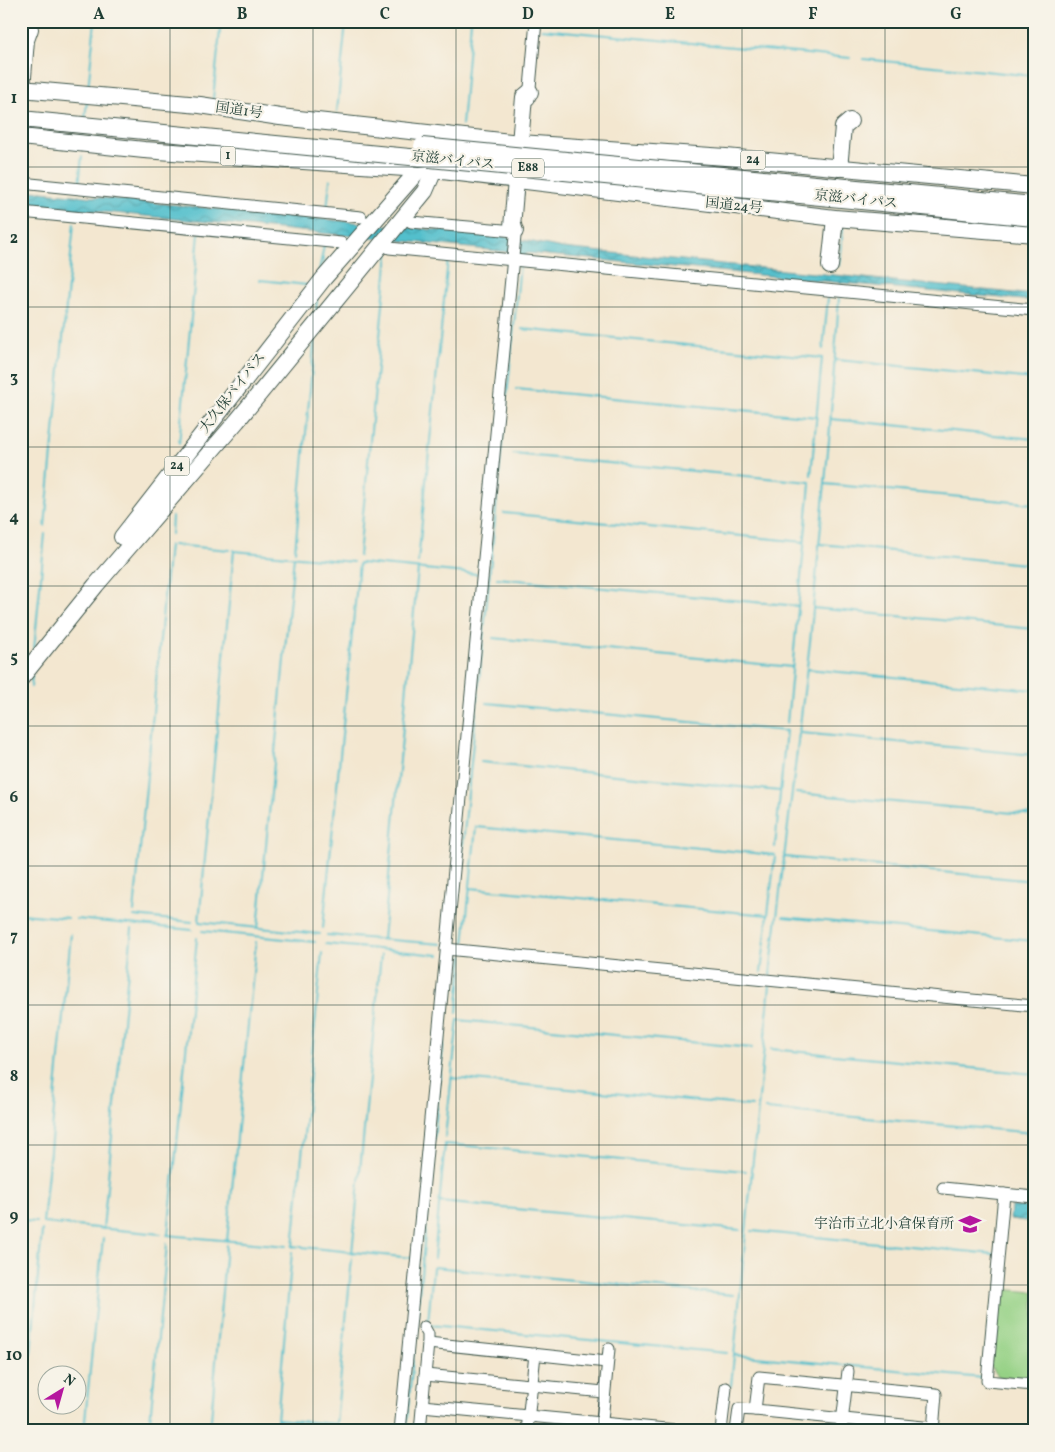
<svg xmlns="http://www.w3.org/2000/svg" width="1055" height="1452" font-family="Vollkorn,'Noto Serif JP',serif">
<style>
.pitch{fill:#95d185;stroke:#5a875c}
.water{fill:url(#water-waves);stroke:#387e80}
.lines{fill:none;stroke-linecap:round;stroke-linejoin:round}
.stream{stroke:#52bfcc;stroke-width:2}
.minor-tunnel{stroke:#c9c5b1;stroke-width:11;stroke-dasharray:11 5.5;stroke-linecap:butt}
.minor-casing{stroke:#3f564b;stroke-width:13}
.highway-casing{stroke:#3f564b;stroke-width:18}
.minor{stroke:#fff;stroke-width:11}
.highway{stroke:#fff;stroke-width:16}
.highway-bridge-casing{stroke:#3f564b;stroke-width:18;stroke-linecap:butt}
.highway-bridge{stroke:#fff;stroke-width:16}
.grid{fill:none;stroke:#1f3d34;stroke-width:1;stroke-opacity:0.55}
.labels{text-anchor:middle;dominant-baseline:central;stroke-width:4.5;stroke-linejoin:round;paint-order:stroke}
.shield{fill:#f7f3e8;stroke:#60746a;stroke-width:1}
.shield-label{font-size:12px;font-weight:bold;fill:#1f3d34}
.street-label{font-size:14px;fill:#1f3d34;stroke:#f7f3e8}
.poi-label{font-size:14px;fill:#1f3d34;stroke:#f7f3e8;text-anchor:end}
.neatline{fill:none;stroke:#1f3d34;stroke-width:2}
.grid-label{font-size:16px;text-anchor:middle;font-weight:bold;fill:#1f3d34}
</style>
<defs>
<pattern id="water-waves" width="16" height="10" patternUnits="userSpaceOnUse" patternTransform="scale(1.25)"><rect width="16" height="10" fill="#52bfcc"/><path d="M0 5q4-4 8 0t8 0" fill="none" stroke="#439ca6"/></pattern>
</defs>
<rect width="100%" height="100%" fill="#f7f3e8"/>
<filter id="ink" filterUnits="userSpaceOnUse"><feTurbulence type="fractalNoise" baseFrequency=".02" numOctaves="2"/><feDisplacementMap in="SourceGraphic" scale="10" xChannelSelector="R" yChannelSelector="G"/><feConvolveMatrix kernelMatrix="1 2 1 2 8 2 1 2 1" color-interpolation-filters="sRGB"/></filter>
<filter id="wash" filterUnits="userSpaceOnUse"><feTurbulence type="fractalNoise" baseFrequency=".0096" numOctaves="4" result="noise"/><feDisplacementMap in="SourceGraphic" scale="20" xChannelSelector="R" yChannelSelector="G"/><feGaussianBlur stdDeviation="1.12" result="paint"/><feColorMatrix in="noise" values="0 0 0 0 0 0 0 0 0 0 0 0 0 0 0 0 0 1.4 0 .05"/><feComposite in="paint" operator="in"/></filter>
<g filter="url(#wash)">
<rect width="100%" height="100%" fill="#f3e7d0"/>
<!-- pitch -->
<polygon class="pitch" points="1000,1289 1034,1292 1034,1380 999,1377 990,1366"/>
<!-- water -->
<g class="water">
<polygon points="21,190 509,237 562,248 1034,295 1034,301 527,253 525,257 508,252 403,241 21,204"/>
<polygon points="1011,1206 1034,1208 1034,1222 1010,1219"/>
</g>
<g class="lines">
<!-- stream -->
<g class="stream">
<polyline points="542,29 850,58"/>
<polyline points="863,59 1034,76"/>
<polyline points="88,89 95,21"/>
<polyline points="213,99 221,21"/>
<polyline points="337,112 346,21"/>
<polyline points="85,119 87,101"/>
<polyline points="462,125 471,21"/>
<polyline points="850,159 852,129"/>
<polyline points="79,185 82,156"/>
<polyline points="327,210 330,180"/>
<polyline points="322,257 325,264"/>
<polyline points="840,266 843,228"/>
<polyline points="319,272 324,245"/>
<polyline points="260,280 307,285"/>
<polyline points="316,312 317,299"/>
<polyline points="522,329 822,358"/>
<polyline points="823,349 828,298"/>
<polyline points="837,360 1034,379"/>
<polyline points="516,389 817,417"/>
<polyline points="831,419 1034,439"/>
<polyline points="179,444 199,234"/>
<polyline points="513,454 810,482"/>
<polyline points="811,475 822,358"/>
<polyline points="825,484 1034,504"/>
<polyline points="504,513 804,542"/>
<polyline points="45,526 74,223"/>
<polyline points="171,534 172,517"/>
<polyline points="820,544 1034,565"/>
<polyline points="173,545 230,550"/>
<polyline points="234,550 199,922 320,934"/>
<polyline points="234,551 353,562"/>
<polyline points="295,551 315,336"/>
<polyline points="359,556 388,253"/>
<polyline points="418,562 448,259"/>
<polyline points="360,563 477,574"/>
<polyline points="497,578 798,606"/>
<polyline points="813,608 1034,629"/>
<polyline points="493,638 792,667"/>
<polyline points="34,650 45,534"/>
<polyline points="807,669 1034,690"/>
<polyline points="31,687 32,675"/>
<polyline points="487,703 786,731"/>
<polyline points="787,723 810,484"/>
<polyline points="801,733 1034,755"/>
<polyline points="481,762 780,791"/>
<polyline points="796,793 1034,815"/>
<polyline points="775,847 786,730"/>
<polyline points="785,857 1034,881"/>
<polyline points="470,888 768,915"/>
<polyline points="134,912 169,545"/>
<polyline points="21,914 68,918"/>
<polyline points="134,916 192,922"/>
<polyline points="783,917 1034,941"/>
<polyline points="76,919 192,930"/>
<polyline points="258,928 294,556"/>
<polyline points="323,928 359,563"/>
<polyline points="202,931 315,942"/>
<polyline points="327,935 442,944"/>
<polyline points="383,939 418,569"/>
<polyline points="326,944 439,955"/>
<polyline points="464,944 476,827 775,855"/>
<polyline points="453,946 520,264"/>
<polyline points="761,973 775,856"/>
<polyline points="770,975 810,642 829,440 839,298"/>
<polyline points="457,1013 463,956"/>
<polyline points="458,1020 752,1048"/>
<polyline points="771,1049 1034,1074"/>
<polyline points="451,1078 752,1106"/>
<polyline points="765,1109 1034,1133"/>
<polyline points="445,1137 458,1020"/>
<polyline points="445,1144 746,1171"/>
<polyline points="439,1202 740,1230"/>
<polyline points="21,1221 36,1222"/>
<polyline points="43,1223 71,934"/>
<polyline points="44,1223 161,1234"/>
<polyline points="103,1229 132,929"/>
<polyline points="752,1231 994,1254"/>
<polyline points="167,1235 287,1246"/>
<polyline points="168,1235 197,938"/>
<polyline points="227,1241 256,942"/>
<polyline points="292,1246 413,1258"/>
<polyline points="293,1247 322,953"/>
<polyline points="352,1253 381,955"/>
<polyline points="434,1258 445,1144"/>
<polyline points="434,1267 733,1295"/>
<polyline points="428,1323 433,1268"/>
<polyline points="430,1325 727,1353"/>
<polyline points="734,1355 983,1378"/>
<polyline points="731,1386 770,985"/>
<polyline points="277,1419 336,1424 352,1258"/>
<polyline points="24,1431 42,1231"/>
<polyline points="84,1431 103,1238"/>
<polyline points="149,1431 167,1244"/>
<polyline points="210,1431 226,1245"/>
<polyline points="276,1431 292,1252"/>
<polyline points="406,1431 452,953"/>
</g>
</g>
</g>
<g filter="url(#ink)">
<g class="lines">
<!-- minor-tunnel -->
<polyline class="minor-tunnel" points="21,133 26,83"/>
<!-- minor casing -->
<g class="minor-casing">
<g id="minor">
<polyline points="529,99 536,21"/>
<polyline points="21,183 361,217"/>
<polyline points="21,212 341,243"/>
<polyline points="411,222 515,231"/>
<polyline points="389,248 1034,310"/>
<polyline points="446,949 1034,1006"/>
<polyline points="943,1188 1034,1197"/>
<polyline points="1004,1194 987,1381 1034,1385"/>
<polyline points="428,1343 607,1362"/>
<polyline points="425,1375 604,1392"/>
<polyline points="422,1406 687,1431"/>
<polyline points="755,1410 933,1428"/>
<polyline points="400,1431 516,226"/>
<polyline points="420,1431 428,1343 428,1334 424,1327"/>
<polyline points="527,1431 535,1354"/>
<polyline points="601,1431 609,1349"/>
<polyline points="721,1431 726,1388"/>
<polyline points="736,1431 739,1409 755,1410 759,1377 936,1394 933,1431"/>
<polyline points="841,1431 848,1371"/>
</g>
</g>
<!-- highway casing -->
<g class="highway-casing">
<g id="highway">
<polyline points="21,89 200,105 280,117 520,143 726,157 1034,186"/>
<polyline points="22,89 26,40 30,29"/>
<polyline points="21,137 144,150 434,170 835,218 1034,234"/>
<polyline points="520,143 524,97 530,92"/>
<polyline points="839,168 843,127 850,121"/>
<polyline points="515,231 512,227 516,180"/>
<polyline points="830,266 835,218"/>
<polyline points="122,537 324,278 424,164"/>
<polyline points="21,678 96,585 237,421 425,191 434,170 435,162"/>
</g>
</g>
<!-- minor -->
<use href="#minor" class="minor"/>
<!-- highway -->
<use href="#highway" class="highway"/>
<!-- highway-bridge casing -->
<g class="highway-bridge-casing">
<g id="highway-bridge">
<polyline points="21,119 1034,218"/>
<polyline points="422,146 1034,205"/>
</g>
</g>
<!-- highway-bridge -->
<use href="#highway-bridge" class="highway-bridge"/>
</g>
</g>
<!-- grid -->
<path class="grid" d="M170,21v1410M313,21v1410M456,21v1410M599,21v1410M742,21v1410M885,21v1410M21,167h1013M21,307h1013M21,447h1013M21,586h1013M21,726h1013M21,866h1013M21,1005h1013M21,1145h1013M21,1285h1013"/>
<!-- icons -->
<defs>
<g id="school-bare" transform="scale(1.725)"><path d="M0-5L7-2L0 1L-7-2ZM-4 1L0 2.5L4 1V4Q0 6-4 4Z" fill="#b5179e" stroke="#f7f3e8" stroke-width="2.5" paint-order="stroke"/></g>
</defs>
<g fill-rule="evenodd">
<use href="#school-bare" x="970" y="1224"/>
</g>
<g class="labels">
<!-- shield labels -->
<g class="shield">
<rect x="220.5" y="146.5" width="15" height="19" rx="4"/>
<rect x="740.5" y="150.5" width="25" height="19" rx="4"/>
<rect x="512" y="158.5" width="32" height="19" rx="4"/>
<rect x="164.5" y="456.5" width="25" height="19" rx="4"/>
</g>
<g class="shield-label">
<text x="228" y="156">1</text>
<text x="753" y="160">24</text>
<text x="528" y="168">E88</text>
<text x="177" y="466">24</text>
</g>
<!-- street labels -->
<g class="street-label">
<text transform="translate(239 111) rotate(8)">国道1号</text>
<text transform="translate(453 161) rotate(6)">京滋バイパス</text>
<text transform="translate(856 200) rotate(6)">京滋バイパス</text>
<text transform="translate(734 206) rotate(6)">国道24号</text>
<text transform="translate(233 393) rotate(-52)">大久保バイパス</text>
</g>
<!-- poi labels -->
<g class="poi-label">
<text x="954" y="1224">宇治市立北小倉保育所</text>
</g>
</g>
<!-- margin -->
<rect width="1055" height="1452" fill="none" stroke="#f7f3e8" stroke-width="55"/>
<!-- north arrow -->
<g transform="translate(62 1390) rotate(37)"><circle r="24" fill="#f7f3e8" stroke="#a1aaa0"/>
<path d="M0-4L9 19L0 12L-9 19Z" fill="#b5179e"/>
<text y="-8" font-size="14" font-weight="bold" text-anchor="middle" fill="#1f3d34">N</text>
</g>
<rect x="28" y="28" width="1000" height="1396" class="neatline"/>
<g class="grid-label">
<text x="99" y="19">A</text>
<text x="242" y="19">B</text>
<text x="385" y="19">C</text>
<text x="528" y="19">D</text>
<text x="670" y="19">E</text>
<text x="813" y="19">F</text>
<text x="956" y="19">G</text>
<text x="14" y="103">1</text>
<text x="14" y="243">2</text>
<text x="14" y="382">3</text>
<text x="14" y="522">4</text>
<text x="14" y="662">5</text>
<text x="14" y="802">6</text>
<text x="14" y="941">7</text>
<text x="14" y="1081">8</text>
<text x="14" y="1221">9</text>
<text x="14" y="1360">10</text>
</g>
</svg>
